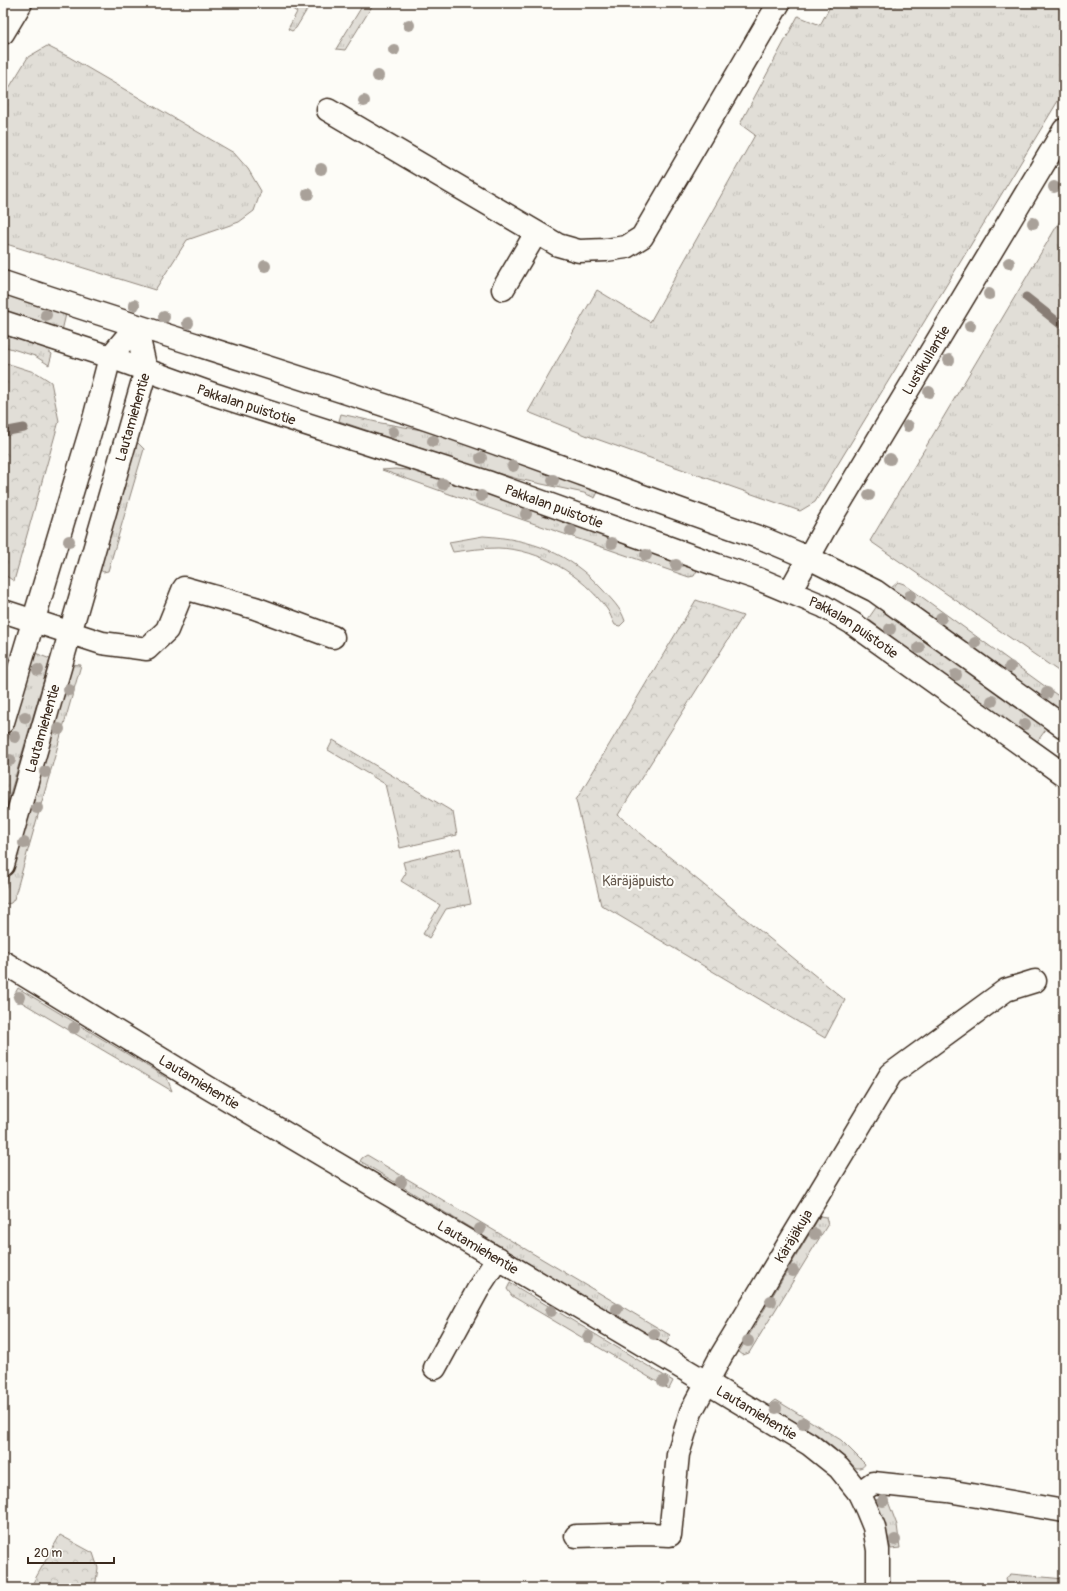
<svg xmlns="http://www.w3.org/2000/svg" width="1067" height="1591" font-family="Pangolin,sans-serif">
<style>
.grass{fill:url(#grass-tufts);stroke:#8e847a}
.park{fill:url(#park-crowns);stroke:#8e847a}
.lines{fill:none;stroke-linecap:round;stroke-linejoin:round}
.stream{stroke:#887d74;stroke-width:9}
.minor-casing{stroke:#3b2a1e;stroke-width:25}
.major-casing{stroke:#3b2a1e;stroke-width:25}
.minor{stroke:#fdfcf7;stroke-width:22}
.major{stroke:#fdfcf7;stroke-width:22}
.tree{fill:#a9a199}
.labels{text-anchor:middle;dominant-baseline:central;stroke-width:4;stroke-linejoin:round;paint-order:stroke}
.street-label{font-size:14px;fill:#3b2a1e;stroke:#fdfcf7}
.park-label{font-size:14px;fill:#64574c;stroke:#fdfcf7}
</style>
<defs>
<pattern id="grass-tufts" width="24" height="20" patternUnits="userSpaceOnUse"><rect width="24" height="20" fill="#e1ded7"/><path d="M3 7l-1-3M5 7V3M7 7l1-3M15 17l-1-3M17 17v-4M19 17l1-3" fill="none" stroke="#c2bfb8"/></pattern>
<pattern id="park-crowns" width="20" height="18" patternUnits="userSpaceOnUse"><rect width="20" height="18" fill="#e1ded7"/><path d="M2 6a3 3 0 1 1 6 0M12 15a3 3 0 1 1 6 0" fill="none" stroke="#c2bfb8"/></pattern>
</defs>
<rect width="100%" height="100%" fill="#fdfcf7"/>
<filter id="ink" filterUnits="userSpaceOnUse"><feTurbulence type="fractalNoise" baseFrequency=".025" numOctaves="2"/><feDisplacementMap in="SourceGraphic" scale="8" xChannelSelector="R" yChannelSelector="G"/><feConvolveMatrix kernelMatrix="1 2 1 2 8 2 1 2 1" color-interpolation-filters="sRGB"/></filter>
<g filter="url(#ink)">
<!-- grass -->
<g class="grass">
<polygon points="283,3 296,3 301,6 303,3 311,3 296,28 292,31 288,29 297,12"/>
<polygon points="364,3 374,3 345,50 336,49"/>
<polygon points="832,3 1064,3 1064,91 815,502 800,511 588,436 528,412 597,290 650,322 755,135 740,124 798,16 820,25"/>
<polygon points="47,46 69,57 234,153 248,169 261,191 254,211 239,222 187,240 155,290 3,243 3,98 28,57"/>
<polygon points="1064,214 1064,675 870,541"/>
<polygon points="3,292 53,308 66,314 62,331 3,311"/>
<polygon points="3,333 39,344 52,354 49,365 35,356 3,346"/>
<polygon points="341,414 381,423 422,430 448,438 599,490 595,498 584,493 518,479 476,467 339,421"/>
<polygon points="138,443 144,449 108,571 103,572 98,568 133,445"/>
<polygon points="395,469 421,471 486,492 699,567 694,576 689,577 483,506 382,470"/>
<path d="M483,536c49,3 86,17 119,53 9,10 19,19 23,32l-5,5 -5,-1c-3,-5 -5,-12 -8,-16 -25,-34 -67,-60 -109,-61 -15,0 -30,2 -45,4l-4,-10z"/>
<polygon points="898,582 904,584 1064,700 1064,715 890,589"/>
<polygon points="877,606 1047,728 1036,743 868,619"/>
<polygon points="33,652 50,659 3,818 3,753"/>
<polygon points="69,664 81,665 14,899 11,903 7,904 3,901 3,895"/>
<polygon points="333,740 453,812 457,835 400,848 385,784 328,750"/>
<polygon points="460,848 471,904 446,909 429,938 423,934 440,905 401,881 406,873 403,862"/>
<polygon points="18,988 167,1078 172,1091 13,997"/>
<polygon points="367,1155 670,1335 665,1346 360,1161 362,1158"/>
<polygon points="820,1216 826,1217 828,1224 749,1353 743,1355 739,1352"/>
<polygon points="510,1283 673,1381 669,1389 512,1296 507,1289"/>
<path d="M776,1400l65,40 24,24c-2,4 -5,4 -9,4l-22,-20 -16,-13 -50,-29z"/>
<polygon points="886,1496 897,1525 900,1548 891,1549 886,1529 876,1500"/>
<polygon points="1011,1574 1064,1579 1064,1588 1010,1585 1007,1582 1006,1578"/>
</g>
<!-- park -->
<g class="park">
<polygon points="3,362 37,373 51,382 59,421 14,581 3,574"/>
<polygon points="696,600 743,616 618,815 845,1000 825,1038 601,905 576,800"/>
<polygon points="60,1535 93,1553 98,1568 95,1588 30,1588"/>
</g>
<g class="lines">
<!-- stream -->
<g class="stream">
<polyline points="1026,297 1064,327"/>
<polyline points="3,432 24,428"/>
</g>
<!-- minor casing -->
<g class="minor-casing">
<g id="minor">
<polyline points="328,110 558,245 579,251 606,250 626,247 642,237 779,3"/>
<path d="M3,282c137,46 274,87 411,133 117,39 233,84 350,124l45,19 66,33 189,136"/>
<polyline points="503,289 536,233"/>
<path id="s1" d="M3,322l107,35 103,37 277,89 227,82 39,13 67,28 29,17 212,152"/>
<path id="s2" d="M790,591l35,-63 239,-398"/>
<polyline points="3,611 102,643 147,649 167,630 184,588 255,608 333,637"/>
<polyline points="3,722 94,419 110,357 136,326"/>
<path id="s3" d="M3,865l143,-495 -10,-44"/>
<path id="s4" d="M3,962l204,125 499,295 103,62 30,24 20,25 8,17 7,17 4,23v38"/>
<polyline points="435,1368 481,1284 498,1258"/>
<polyline points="859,1493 873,1483 948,1491 1064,1511"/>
<path id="s5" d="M576,1536l70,-2 24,1 8,-81 13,-42 30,-56 170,-282 115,-84 29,-9"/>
</g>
</g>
<!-- major casing -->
<g class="major-casing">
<polyline id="major" points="3,33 21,3"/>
</g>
<!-- minor -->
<use href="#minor" class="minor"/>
<!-- major -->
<use href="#major" class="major"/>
</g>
<!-- trees -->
<g class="tree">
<circle cx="409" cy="25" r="6"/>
<circle cx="394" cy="50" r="6"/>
<circle cx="378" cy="76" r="6"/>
<circle cx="364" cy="101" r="6"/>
<circle cx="321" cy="169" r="6"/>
<circle cx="1054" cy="187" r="6"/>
<circle cx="308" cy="194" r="6"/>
<circle cx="1033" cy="223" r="6"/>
<circle cx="1009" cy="263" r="6"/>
<circle cx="265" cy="266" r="6"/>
<circle cx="989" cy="294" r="6"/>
<circle cx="134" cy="305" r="6"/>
<circle cx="46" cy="315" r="6"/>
<circle cx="164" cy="317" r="6"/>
<circle cx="188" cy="323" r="6"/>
<circle cx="970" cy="326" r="6"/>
<circle cx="949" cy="360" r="6"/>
<circle cx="929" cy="392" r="6"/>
<circle cx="908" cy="426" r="6"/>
<circle cx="393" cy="432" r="6"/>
<circle cx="433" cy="441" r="6"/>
<circle cx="481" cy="458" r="6"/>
<circle cx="890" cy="459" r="6"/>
<circle cx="513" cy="466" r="6"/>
<circle cx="553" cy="480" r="6"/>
<circle cx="443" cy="484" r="6"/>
<circle cx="869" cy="495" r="6"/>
<circle cx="481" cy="496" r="6"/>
<circle cx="526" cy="514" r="6"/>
<circle cx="571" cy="531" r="6"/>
<circle cx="69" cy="541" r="6"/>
<circle cx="612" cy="543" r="6"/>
<circle cx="646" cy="555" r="6"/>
<circle cx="676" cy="565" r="6"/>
<circle cx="910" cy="596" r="6"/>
<circle cx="941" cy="618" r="6"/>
<circle cx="890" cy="629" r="6"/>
<circle cx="975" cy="643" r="6"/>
<circle cx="919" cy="648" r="6"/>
<circle cx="1010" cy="667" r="6"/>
<circle cx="38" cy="670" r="6"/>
<circle cx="956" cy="675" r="6"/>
<circle cx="69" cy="690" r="6"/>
<circle cx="1047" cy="693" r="6"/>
<circle cx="992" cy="701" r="6"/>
<circle cx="25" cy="717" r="6"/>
<circle cx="1025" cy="724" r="6"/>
<circle cx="59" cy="729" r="6"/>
<circle cx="15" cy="737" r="6"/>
<circle cx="10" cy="760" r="6"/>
<circle cx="45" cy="772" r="6"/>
<circle cx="37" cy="808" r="6"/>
<circle cx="24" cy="843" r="6"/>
<circle cx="19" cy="997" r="6"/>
<circle cx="74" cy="1028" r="6"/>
<circle cx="401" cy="1182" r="6"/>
<circle cx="480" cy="1229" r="6"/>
<circle cx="815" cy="1234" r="6"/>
<circle cx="793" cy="1271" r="6"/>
<circle cx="771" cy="1301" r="6"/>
<circle cx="617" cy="1309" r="6"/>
<circle cx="551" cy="1311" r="6"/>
<circle cx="654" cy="1334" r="6"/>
<circle cx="588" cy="1337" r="6"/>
<circle cx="748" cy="1341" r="6"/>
<circle cx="663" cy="1382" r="6"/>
<circle cx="776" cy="1408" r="6"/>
<circle cx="803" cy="1423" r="6"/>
<circle cx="883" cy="1501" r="6"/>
<circle cx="895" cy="1540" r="6"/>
</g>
</g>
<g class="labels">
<!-- street labels -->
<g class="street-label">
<text stroke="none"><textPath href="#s2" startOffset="268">Lustikullantie</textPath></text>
<text stroke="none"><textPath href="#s1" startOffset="257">Pakkalan puistotie</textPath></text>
<text stroke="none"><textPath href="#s3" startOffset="466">Lautamiehentie</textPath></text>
<text stroke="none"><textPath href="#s1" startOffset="581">Pakkalan puistotie</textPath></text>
<text stroke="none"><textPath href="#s1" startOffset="905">Pakkalan puistotie</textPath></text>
<text stroke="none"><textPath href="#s3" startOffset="142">Lautamiehentie</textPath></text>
<text stroke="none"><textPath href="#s4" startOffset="230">Lautamiehentie</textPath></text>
<text stroke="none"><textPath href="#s5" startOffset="423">Käräjäkuja</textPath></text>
<text stroke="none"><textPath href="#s4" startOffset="554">Lautamiehentie</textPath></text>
<text stroke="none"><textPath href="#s4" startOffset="878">Lautamiehentie</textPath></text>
</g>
<!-- park labels -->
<g class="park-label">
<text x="638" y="881">Käräjäpuisto</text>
</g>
</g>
<!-- margin -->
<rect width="1067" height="1591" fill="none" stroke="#fdfcf7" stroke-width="16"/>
<rect x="8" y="8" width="1051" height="1575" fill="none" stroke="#3b2a1e" stroke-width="1.5" filter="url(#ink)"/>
<!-- scale -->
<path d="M28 1557v6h86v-6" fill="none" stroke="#3b2a1e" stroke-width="2"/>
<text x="34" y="1557" font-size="12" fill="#3b2a1e" stroke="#fdfcf7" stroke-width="3" paint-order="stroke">20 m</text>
</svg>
